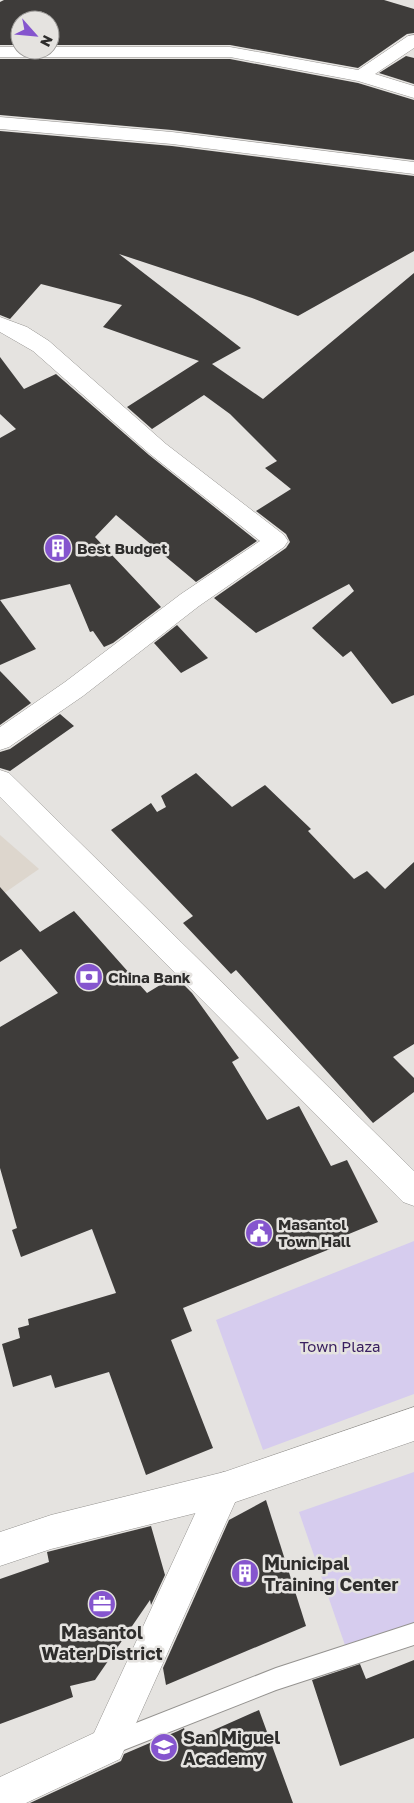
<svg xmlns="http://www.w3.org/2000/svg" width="414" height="1803" font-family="'Golos Text',sans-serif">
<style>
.built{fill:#ddd6cd}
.green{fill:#d6ccee}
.building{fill:#3e3c3a}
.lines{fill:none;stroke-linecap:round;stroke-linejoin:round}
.service-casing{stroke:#959390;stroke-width:2}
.minor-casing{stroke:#959390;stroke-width:1}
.tertiary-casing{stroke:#959390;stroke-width:1}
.secondary-casing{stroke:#959390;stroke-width:1}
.service{fill:#fff;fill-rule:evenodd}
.minor{fill:#fff;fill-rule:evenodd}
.tertiary{fill:#fff;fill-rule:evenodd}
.secondary{fill:#fff;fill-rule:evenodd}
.labels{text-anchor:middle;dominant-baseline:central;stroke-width:5;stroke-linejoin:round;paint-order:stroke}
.poi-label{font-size:15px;font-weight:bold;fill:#2e2d2c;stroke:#e5e3e0;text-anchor:start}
.park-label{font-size:15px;fill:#3a2060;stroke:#e5e3e0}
.near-poi-label{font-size:18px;font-weight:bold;fill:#2e2d2c;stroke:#e5e3e0;text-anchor:start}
</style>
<rect width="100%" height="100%" fill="#e5e3e0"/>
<!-- built -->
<polygon class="built" points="0,835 39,869 0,896"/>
<!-- green -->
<g class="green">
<polygon points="414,1241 414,1394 263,1450 216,1320"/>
<polygon points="414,1472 414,1623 346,1648 299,1512"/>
</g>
<!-- building -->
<g class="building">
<polygon points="4,0 384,0 414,9 414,33 407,34 358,68 230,45 50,45 50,20 20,20 20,45 0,45 0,2"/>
<polygon points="406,56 414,58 414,84 379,73"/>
<polygon points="0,59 230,59 358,83 414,100 414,160 172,130 0,115"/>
<polygon points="0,131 172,146 414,176 414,251 298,316 252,298 119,254 241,348 212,364 263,399 414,273 414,695 392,704 351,651 343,657 312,628 354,591 349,584 256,633 214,598 286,548 290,542 286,534 256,511 291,489 265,468 277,461 230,414 204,395 152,429 127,407 199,361 103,327 122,305 41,284 10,319 0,315"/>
<polygon points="0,357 24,389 56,374 149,455 257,541 196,582 116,515 95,537 161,607 113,643 104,647 93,631 90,632 70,584 0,600 0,438 16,429 0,414"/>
<polygon points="0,600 36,649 0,665"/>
<polygon points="177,625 208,658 181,673 154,643"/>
<polygon points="0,671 31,703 0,725"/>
<polygon points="60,714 74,726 10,771 0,768 0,752 10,749"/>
<polygon points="196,773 232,807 265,785 311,829 308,831 354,879 367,871 385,889 414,862 414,1044 393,1057 414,1078 414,1092 373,1123 236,970 231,974 183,923 193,916 111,830 151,803 157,812 166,807 161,796"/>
<polygon points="0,887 40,932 74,911 147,993 175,976 192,993 239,1058 232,1062 267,1120 299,1106 331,1166 347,1160 378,1222 327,1243 330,1249 183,1308 192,1331 171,1340 213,1448 146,1475 109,1372 55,1388 51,1375 13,1387 2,1344 20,1338 18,1328 29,1325 28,1319 116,1293 92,1229 21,1257 12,1230 17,1228 0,1168 0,1027 58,993 21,949 0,962"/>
<polygon points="266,1500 306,1626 166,1685 163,1668 229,1520"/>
<polygon points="151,1526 165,1575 151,1605 150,1600 95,1680 70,1686 73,1697 0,1724 0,1579 49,1562 47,1552"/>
<polygon points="414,1660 414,1738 340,1766 312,1680 360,1664 366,1679"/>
<polygon points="259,1710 293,1803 30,1803 121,1761 124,1754 178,1731 184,1728 189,1741"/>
</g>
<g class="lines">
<!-- service casing -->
<g class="service-casing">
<polygon id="service" points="414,1623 414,1645 276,1690 111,1755 103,1752 100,1744 103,1736 276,1668"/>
</g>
<!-- minor casing -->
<g class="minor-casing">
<g id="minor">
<polygon points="414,35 414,48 375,74 414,86 414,98 358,81 230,57 0,57 0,47 20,47 20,50 50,50 50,47 230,47 358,70 408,36"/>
<polygon points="0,317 27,327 49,341 166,444 284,535 288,541 284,547 199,606 83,696 9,747 0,750 0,727 65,682 181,594 260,541 150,454 33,351 0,332"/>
<polygon points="224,1472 236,1477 241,1489 120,1759 26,1803 0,1803 0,1777 94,1733 212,1477"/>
</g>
</g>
<!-- tertiary casing -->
<g class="tertiary-casing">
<g id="tertiary">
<polygon points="0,117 172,132 414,162 414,174 172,144 0,129"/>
<polygon points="0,770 9,773 414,1171 414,1206 403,1202 0,797"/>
</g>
</g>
<!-- secondary casing -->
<g class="secondary-casing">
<polygon id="secondary" points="414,1407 414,1441 224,1506 51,1549 0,1566 0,1532 51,1515 224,1472"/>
</g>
<!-- service -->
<use href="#service" class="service"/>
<!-- minor -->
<use href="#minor" class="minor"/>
<!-- tertiary -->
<use href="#tertiary" class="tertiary"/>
<!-- secondary -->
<use href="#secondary" class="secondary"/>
</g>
<!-- icons -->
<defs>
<g id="building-disc" transform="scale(1.4375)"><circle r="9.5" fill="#8555ce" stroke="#e5e3e0"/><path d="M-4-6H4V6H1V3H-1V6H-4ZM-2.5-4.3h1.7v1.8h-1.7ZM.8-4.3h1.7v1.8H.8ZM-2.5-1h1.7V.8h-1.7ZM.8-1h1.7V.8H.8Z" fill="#fff"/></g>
<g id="bank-disc" transform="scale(1.4375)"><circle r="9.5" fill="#8555ce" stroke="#e5e3e0"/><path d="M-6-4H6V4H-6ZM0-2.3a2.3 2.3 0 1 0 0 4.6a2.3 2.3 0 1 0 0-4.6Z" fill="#fff"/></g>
<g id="civic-disc" transform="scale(1.4375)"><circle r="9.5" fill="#8555ce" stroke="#e5e3e0"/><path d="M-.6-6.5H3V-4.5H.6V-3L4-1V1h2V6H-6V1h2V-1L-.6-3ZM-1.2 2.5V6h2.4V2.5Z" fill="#fff"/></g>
<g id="office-disc" transform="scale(1.4375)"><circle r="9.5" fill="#8555ce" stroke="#e5e3e0"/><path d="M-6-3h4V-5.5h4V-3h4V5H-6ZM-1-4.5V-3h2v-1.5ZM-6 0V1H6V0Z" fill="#fff"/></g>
<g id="school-disc" transform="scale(1.4375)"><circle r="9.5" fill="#8555ce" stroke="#e5e3e0"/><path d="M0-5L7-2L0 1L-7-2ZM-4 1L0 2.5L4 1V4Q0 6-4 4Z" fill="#fff"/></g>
</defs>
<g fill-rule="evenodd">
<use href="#building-disc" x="58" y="548"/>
<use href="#bank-disc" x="89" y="977"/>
<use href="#civic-disc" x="259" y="1233"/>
<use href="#building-disc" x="245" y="1573"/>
<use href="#office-disc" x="102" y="1604"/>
<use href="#school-disc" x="164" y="1747"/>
</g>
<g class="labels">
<!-- poi labels -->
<g class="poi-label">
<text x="77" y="548">Best Budget</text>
<text x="108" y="977">China Bank</text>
<text x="278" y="1224">Masantol<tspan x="278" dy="17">Town Hall</tspan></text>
</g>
<!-- park labels -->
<g class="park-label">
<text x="340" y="1346">Town Plaza</text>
</g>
<!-- near-poi labels -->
<g class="near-poi-label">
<text x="264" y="1563">Municipal<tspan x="264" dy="21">Training Center</tspan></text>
<text x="102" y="1632" text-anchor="middle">Masantol<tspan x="102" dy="21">Water District</tspan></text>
<text x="183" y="1737">San Miguel<tspan x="183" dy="21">Academy</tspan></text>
</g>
</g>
<!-- north arrow -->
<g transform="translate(35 35) rotate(117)"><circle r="24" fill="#e5e3e0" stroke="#9c9a98"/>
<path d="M0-4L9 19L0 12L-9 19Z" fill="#8555ce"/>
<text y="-8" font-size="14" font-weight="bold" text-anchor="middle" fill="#2e2d2c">N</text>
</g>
</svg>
